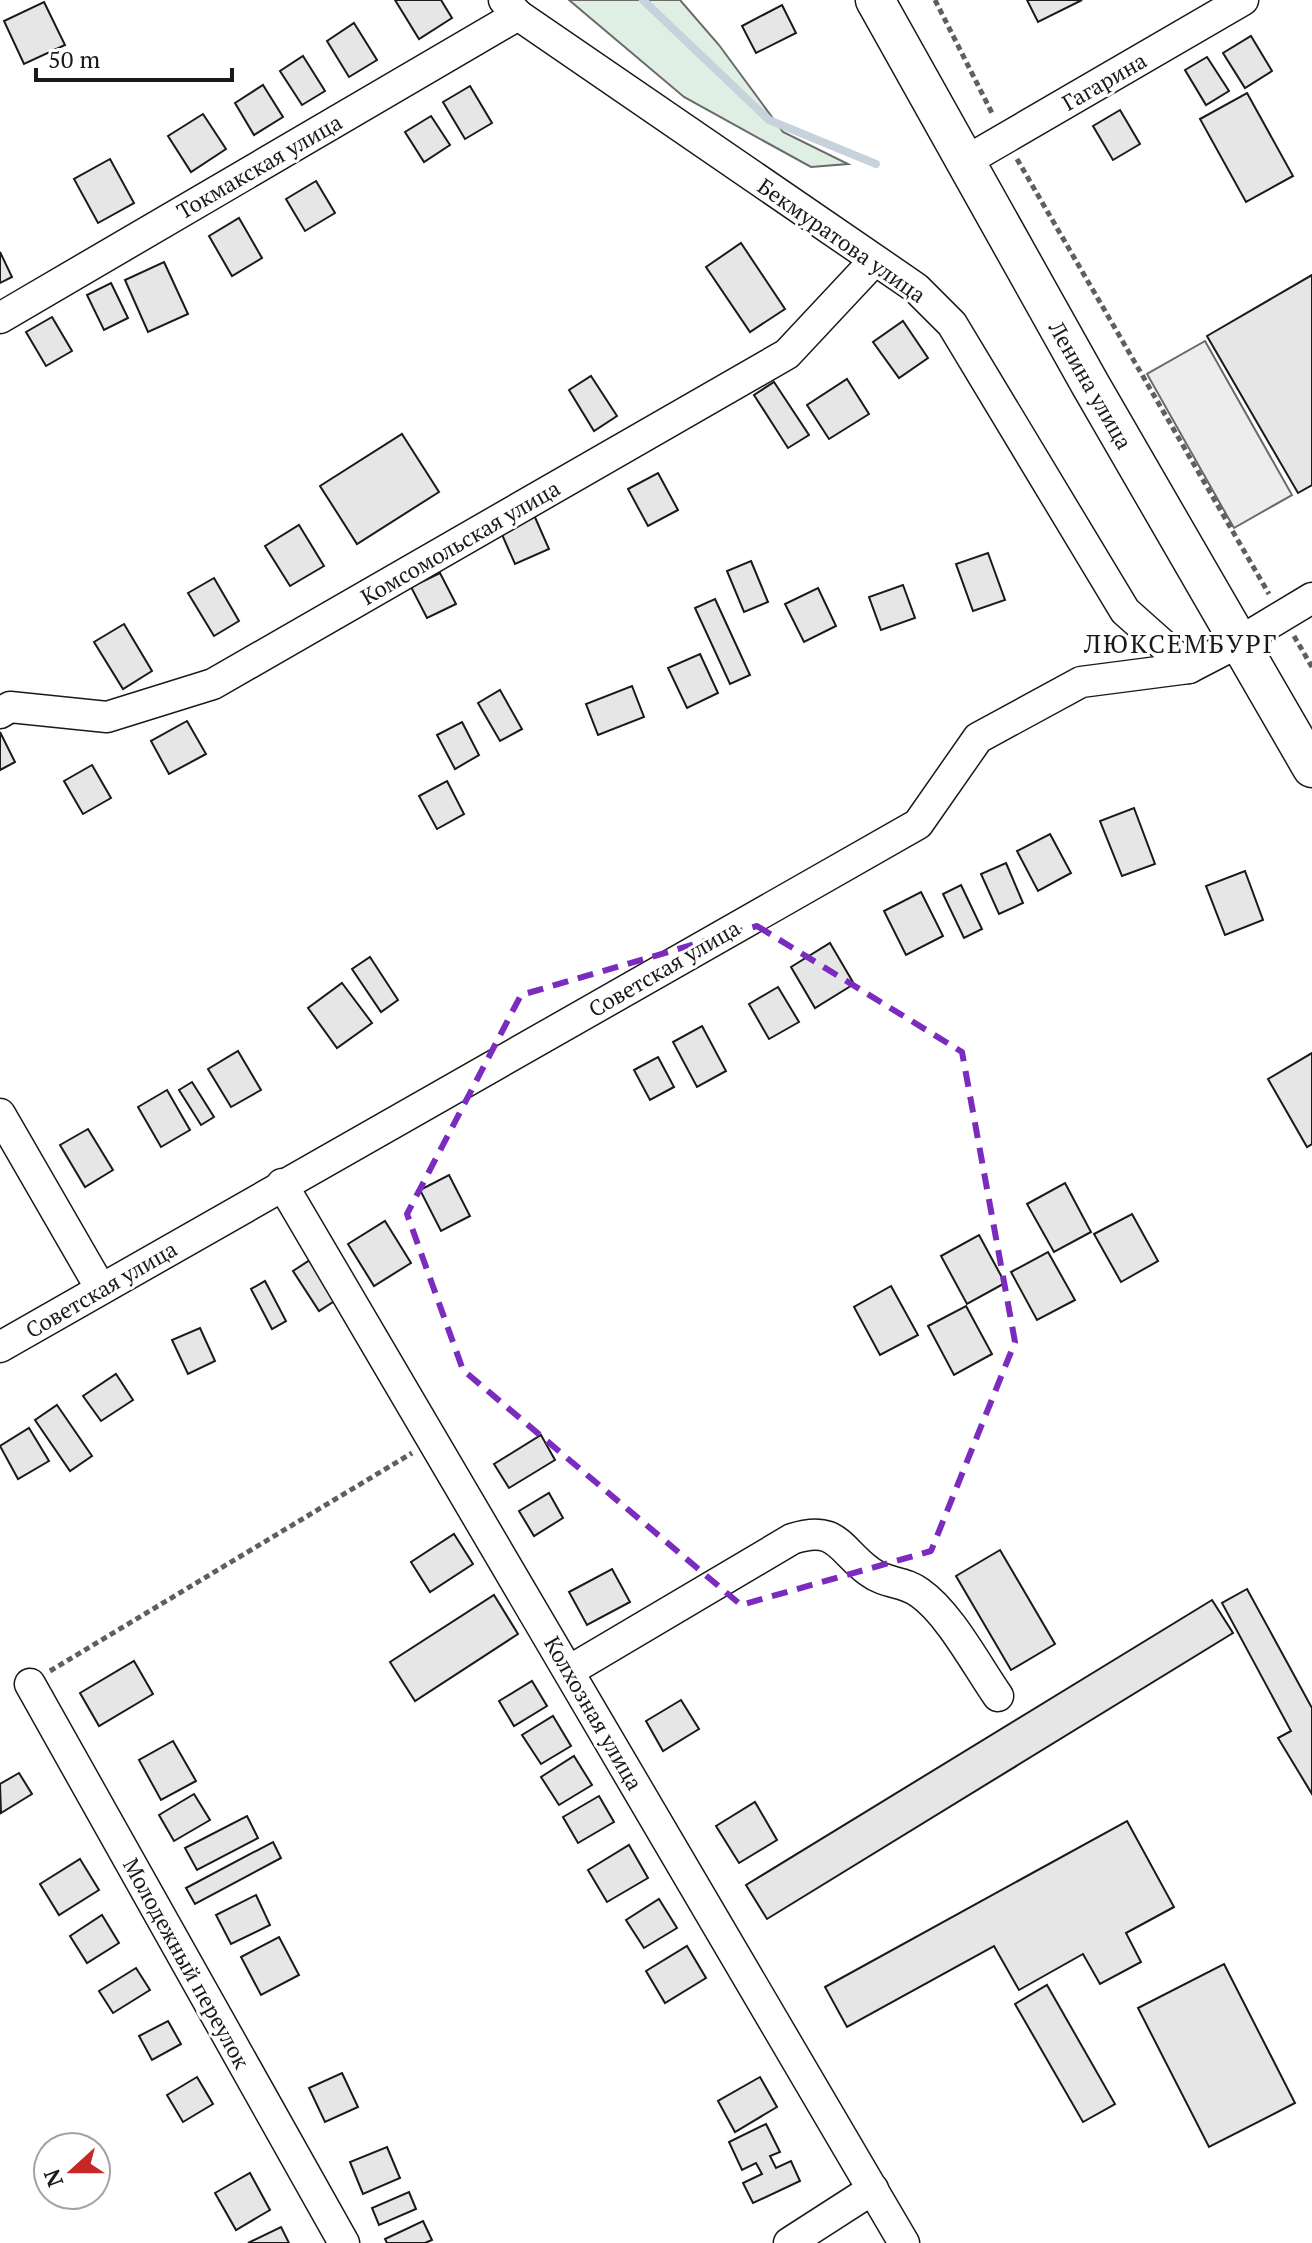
<svg xmlns="http://www.w3.org/2000/svg" width="1312" height="2243" font-family="'PT Serif',serif">
<style>
.green{fill:#e0efe3;stroke:#6a6a6a;stroke-width:2}
.parking{fill:#ededed;stroke:#6a6a6a;stroke-width:2}
.lines{fill:none;stroke-linecap:round;stroke-linejoin:round}
.stream{stroke:#c6d2dc;stroke-width:8}
.building{fill:#e6e6e6;stroke:#1a1a1a;stroke-width:2}
.minor-casing{stroke:#1a1a1a;stroke-width:33}
.major-casing{stroke:#1a1a1a;stroke-width:41}
.path{stroke:#5f5f5f;stroke-width:5;stroke-dasharray:6 4;stroke-linecap:butt}
.minor{stroke:#fff;stroke-width:30}
.major{stroke:#fff;stroke-width:38}
.marked{fill:none;stroke:#7b2cbf;stroke-width:6;stroke-dasharray:16 10;stroke-linejoin:round}
.labels{text-anchor:middle;dominant-baseline:central;stroke-width:6;stroke-linejoin:round;paint-order:stroke}
.street-label{font-size:22px;fill:#1a1a1a;stroke:#fff}
.quarter-label{font-size:26px;letter-spacing:2px;fill:#1a1a1a;stroke:#fff}
</style>
<rect width="100%" height="100%" fill="#fff"/>
<!-- green -->
<polygon class="green" points="569,0 680,0 719,45 783,132 848,164 811,167 684,97"/>
<!-- parking -->
<polygon class="parking" points="1205,341 1292,495 1234,528 1147,374"/>
<g class="lines">
<!-- stream -->
<polyline class="stream" points="643,0 769,120 876,164"/>
</g>
<!-- building -->
<g class="building">
<polygon points="395,0 441,0 452,18 419,39"/>
<polygon points="1027,0 1082,0 1038,22"/>
<polygon points="44,2 65,45 24,64 4,21"/>
<polygon points="782,5 796,33 756,53 742,26"/>
<polygon points="354,23 377,60 349,77 327,41"/>
<polygon points="1251,36 1272,71 1245,88 1223,53"/>
<polygon points="303,56 325,91 302,105 280,71"/>
<polygon points="1207,57 1229,91 1206,105 1185,70"/>
<polygon points="263,85 283,117 254,135 235,103"/>
<polygon points="470,86 492,123 465,139 443,102"/>
<polygon points="1247,93 1293,176 1246,202 1200,119"/>
<polygon points="1120,110 1140,144 1113,160 1093,126"/>
<polygon points="203,114 226,149 191,172 168,136"/>
<polygon points="431,116 450,145 424,162 405,132"/>
<polygon points="110,159 134,203 98,223 74,179"/>
<polygon points="316,181 335,213 305,231 286,199"/>
<polygon points="239,218 262,258 232,276 209,236"/>
<polygon points="741,243 785,309 750,332 706,267"/>
<polygon points="0,252 12,277 0,283"/>
<polygon points="164,262 188,314 148,332 125,280"/>
<polygon points="1312,275 1312,485 1298,493 1207,336"/>
<polygon points="111,283 128,318 104,330 87,295"/>
<polygon points="52,317 72,351 46,366 26,332"/>
<polygon points="903,321 928,358 899,378 873,342"/>
<polygon points="591,376 617,416 594,431 569,390"/>
<polygon points="847,379 869,414 829,439 807,405"/>
<polygon points="774,382 809,435 788,448 754,395"/>
<polygon points="402,434 439,492 357,544 320,486"/>
<polygon points="658,473 678,510 648,526 628,489"/>
<polygon points="534,515 549,549 515,564 500,530"/>
<polygon points="299,525 324,566 290,586 265,546"/>
<polygon points="988,553 1005,600 973,611 956,564"/>
<polygon points="751,561 768,602 744,612 727,571"/>
<polygon points="440,573 456,604 427,618 411,587"/>
<polygon points="214,578 239,621 214,636 188,593"/>
<polygon points="903,585 915,618 881,630 869,597"/>
<polygon points="818,588 836,626 804,642 785,604"/>
<polygon points="715,599 750,675 730,684 695,608"/>
<polygon points="124,624 152,671 123,689 94,642"/>
<polygon points="700,654 718,693 687,708 668,668"/>
<polygon points="632,686 644,717 598,735 586,704"/>
<polygon points="500,690 522,729 500,741 478,703"/>
<polygon points="187,721 206,754 169,774 151,741"/>
<polygon points="462,722 479,755 455,769 437,735"/>
<polygon points="0,732 15,762 0,770"/>
<polygon points="92,765 111,798 83,814 64,781"/>
<polygon points="447,781 464,814 437,829 419,796"/>
<polygon points="1134,808 1155,864 1122,876 1100,821"/>
<polygon points="1050,834 1071,873 1038,891 1017,851"/>
<polygon points="1006,863 1023,903 999,914 981,874"/>
<polygon points="1245,871 1263,920 1225,935 1206,886"/>
<polygon points="961,885 982,929 964,938 943,894"/>
<polygon points="921,892 943,936 906,955 884,911"/>
<polygon points="830,943 854,984 815,1008 791,967"/>
<polygon points="370,957 398,1000 381,1012 352,969"/>
<polygon points="342,983 372,1023 337,1048 308,1008"/>
<polygon points="778,987 799,1022 769,1039 749,1004"/>
<polygon points="702,1026 726,1071 697,1087 673,1042"/>
<polygon points="238,1051 261,1090 231,1107 208,1069"/>
<polygon points="1312,1053 1312,1144 1307,1147 1268,1079"/>
<polygon points="658,1057 674,1087 650,1100 634,1070"/>
<polygon points="192,1082 214,1117 201,1125 179,1090"/>
<polygon points="167,1090 190,1130 161,1147 138,1107"/>
<polygon points="88,1129 113,1170 85,1187 60,1145"/>
<polygon points="449,1175 470,1216 441,1231 420,1190"/>
<polygon points="1065,1183 1091,1232 1054,1252 1027,1204"/>
<polygon points="1132,1214 1158,1261 1121,1282 1094,1234"/>
<polygon points="385,1221 411,1263 374,1286 348,1244"/>
<polygon points="979,1235 1005,1283 967,1304 941,1256"/>
<polygon points="1048,1252 1075,1300 1037,1320 1011,1272"/>
<polygon points="310,1260 336,1300 319,1311 293,1271"/>
<polygon points="265,1281 286,1321 272,1329 251,1289"/>
<polygon points="891,1286 918,1335 880,1355 854,1307"/>
<polygon points="966,1306 992,1354 954,1375 928,1326"/>
<polygon points="200,1328 215,1361 188,1374 172,1340"/>
<polygon points="116,1374 133,1400 101,1421 83,1396"/>
<polygon points="57,1405 92,1456 70,1471 35,1420"/>
<polygon points="29,1428 49,1461 18,1479 0,1446"/>
<polygon points="541,1435 555,1460 509,1488 494,1464"/>
<polygon points="549,1493 563,1518 534,1536 519,1511"/>
<polygon points="454,1534 473,1564 430,1592 411,1562"/>
<polygon points="1000,1550 1055,1644 1011,1670 956,1576"/>
<polygon points="612,1569 630,1602 587,1625 569,1592"/>
<polygon points="1247,1589 1312,1708 1312,1794 1278,1738 1291,1731 1222,1603"/>
<polygon points="494,1595 518,1634 415,1701 390,1662"/>
<polygon points="1212,1600 1233,1633 767,1919 746,1885"/>
<polygon points="134,1661 153,1694 99,1726 80,1693"/>
<polygon points="532,1681 547,1706 514,1726 499,1701"/>
<polygon points="681,1700 699,1729 663,1751 646,1721"/>
<polygon points="553,1716 571,1746 541,1764 522,1735"/>
<polygon points="173,1741 196,1781 161,1800 139,1760"/>
<polygon points="574,1756 592,1785 559,1805 541,1777"/>
<polygon points="19,1773 32,1794 1,1813 0,1784"/>
<polygon points="194,1794 210,1820 174,1841 159,1815"/>
<polygon points="599,1796 614,1822 578,1843 563,1817"/>
<polygon points="755,1802 777,1840 739,1863 716,1826"/>
<polygon points="247,1816 258,1838 197,1870 185,1848"/>
<polygon points="1127,1821 1174,1907 1126,1933 1141,1962 1100,1984 1083,1954 1019,1990 994,1946 847,2027 825,1987"/>
<polygon points="273,1842 281,1858 195,1904 186,1888"/>
<polygon points="629,1845 648,1878 607,1902 588,1870"/>
<polygon points="80,1859 99,1890 59,1915 40,1884"/>
<polygon points="256,1895 270,1925 231,1944 216,1915"/>
<polygon points="659,1899 677,1928 644,1948 626,1920"/>
<polygon points="102,1915 119,1943 87,1963 70,1936"/>
<polygon points="279,1937 299,1975 261,1995 241,1957"/>
<polygon points="687,1946 706,1978 665,2003 646,1971"/>
<polygon points="1224,1964 1295,2103 1209,2147 1138,2008"/>
<polygon points="136,1968 150,1990 113,2013 99,1991"/>
<polygon points="1047,1985 1115,2104 1083,2122 1015,2004"/>
<polygon points="168,2021 181,2044 152,2060 139,2036"/>
<polygon points="342,2073 358,2107 325,2122 309,2088"/>
<polygon points="197,2077 213,2104 183,2122 167,2095"/>
<polygon points="760,2077 777,2107 735,2132 718,2101"/>
<polygon points="766,2124 780,2152 770,2156 776,2168 791,2161 800,2181 753,2203 743,2183 762,2174 756,2163 742,2170 729,2142"/>
<polygon points="387,2147 400,2178 363,2194 350,2162"/>
<polygon points="250,2173 270,2210 236,2230 215,2193"/>
<polygon points="409,2192 416,2209 379,2225 372,2208"/>
<polygon points="423,2221 432,2240 425,2243 387,2243 385,2239"/>
<polygon points="281,2227 289,2243 248,2243"/>
</g>
<g class="lines">
<!-- minor casing -->
<g class="minor-casing">
<g id="minor">
<polyline points="504,0 518,15 916,288 952,324 1125,611 1189,668"/>
<polyline points="966,161 1243,0"/>
<polyline points="0,318 518,15"/>
<polyline points="0,713 10,707 107,717 213,684 787,354 874,261"/>
<polyline points="0,1114 101,1289"/>
<polyline points="282,1184 904,2243"/>
<polyline points="0,1347 918,824 978,738 1081,682 1189,668 1239,642 1312,598"/>
<path d="M569,1671l223,-132c46,-15 47,11 78,33 16,12 35,9 50,21 29,20 57,73 78,103"/>
<polyline points="30,1684 344,2243"/>
<polyline points="789,2243 873,2189"/>
</g>
</g>
<!-- major casing -->
<g class="major-casing">
<polyline id="major" points="875,0 1090,384 1312,768"/>
</g>
<!-- path -->
<g class="path">
<polyline points="935,0 993,115"/>
<polyline points="1017,159 1269,594"/>
<polyline points="1294,636 1312,667"/>
<polyline points="50,1671 412,1453"/>
</g>
<!-- minor -->
<use href="#minor" class="minor"/>
<!-- major -->
<use href="#major" class="major"/>
</g>
<!-- marked area -->
<path class="marked" d="M757,926l205,126 53,290 -84,209 -190,54 -278,-235 -56,-156 114,-219z"/>
<g class="labels">
<!-- street labels -->
<g class="street-label">
<text transform="translate(1104 81) rotate(-30)">Гагарина</text>
<text transform="translate(259 166) rotate(-30)">Токмакская улица</text>
<text transform="translate(842 240) rotate(35)">Бекмуратова улица</text>
<text transform="translate(1091 385) rotate(60)">Ленина улица</text>
<text transform="translate(460 542) rotate(-30)">Комсомольская улица</text>
<text transform="translate(664 968) rotate(-30)">Советская улица</text>
<text transform="translate(101 1289) rotate(-30)">Советская улица</text>
<text transform="translate(594 1713) rotate(60)">Колхозная улица</text>
<text transform="translate(187 1963) rotate(61)">Молодежный переулок</text>
</g>
<!-- quarter labels -->
<g class="quarter-label">
<text x="1181" y="643">ЛЮКСЕМБУРГ</text>
</g>
</g>
<!-- north arrow -->
<g transform="translate(72 2171) rotate(249)"><circle r="38" fill="#ffffff" stroke="#a3a3a3" stroke-width="2"/>
<path d="M0-6L14 30L0 20L-14 30Z" fill="#c62828"/>
<text y="-12" font-size="22" font-weight="bold" text-anchor="middle" fill="#1a1a1a">N</text>
</g>
<!-- scale -->
<path d="M36 68v12h196v-12" fill="none" stroke="#1a1a1a" stroke-width="4"/>
<text x="48" y="68" font-size="24" fill="#1a1a1a" stroke="#ffffff" stroke-width="6" paint-order="stroke">50 m</text>
</svg>
